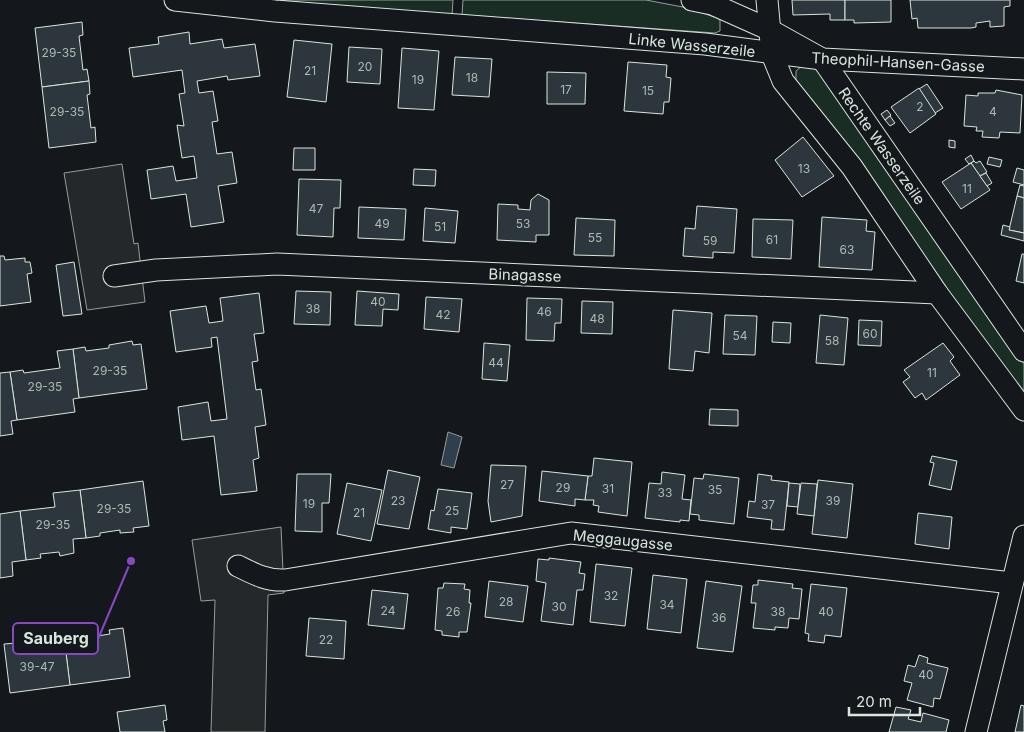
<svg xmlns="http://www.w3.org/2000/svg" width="1024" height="732" font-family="Inter,sans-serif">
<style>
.green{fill:#1a2d24;stroke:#939e99}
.parking{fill:#24282b;stroke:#939e99}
.water{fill:#2f3f4d;stroke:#939e99}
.building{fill:#2c363c;stroke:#d8e6dc}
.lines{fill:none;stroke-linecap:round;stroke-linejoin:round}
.minor-casing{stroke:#d8e6dc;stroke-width:23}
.minor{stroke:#14181c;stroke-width:21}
.labels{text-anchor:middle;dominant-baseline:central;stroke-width:4;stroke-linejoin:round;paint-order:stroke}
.number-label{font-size:12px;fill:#adbab4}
.street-label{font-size:15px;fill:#d8e6dc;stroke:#14181c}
.leader{fill:none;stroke:#8948c3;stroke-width:2}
.callout-dot{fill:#8948c3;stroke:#14181c;stroke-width:2}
.callout{fill:#14181c;stroke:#8948c3;stroke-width:2}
.callout-label{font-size:16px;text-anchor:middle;font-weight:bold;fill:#d8e6dc}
</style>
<rect width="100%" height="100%" fill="#14181c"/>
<!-- green -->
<g class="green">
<polygon points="273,0 453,0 452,15"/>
<polygon points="463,0 646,0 688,8 717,18 720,20 720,31 715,33 462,15"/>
<polygon points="802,66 818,68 1024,364 1024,396 796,81 796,71"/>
</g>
<!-- parking -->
<g class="parking">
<polygon points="122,164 134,244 138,243 145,302 87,310 64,173"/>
<polygon points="281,527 284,593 268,595 265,732 211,732 215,600 201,601 192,540"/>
</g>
<!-- water -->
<polygon class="water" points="448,432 462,437 454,468 441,465"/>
<!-- building -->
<g class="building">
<polygon points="792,0 845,0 845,20 830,20 830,14 793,15"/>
<polygon points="845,0 891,0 891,22 854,23 854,20 845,20"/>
<polygon points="910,0 1010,0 1010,6 1004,7 1004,26 990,27 990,21 976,23 976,27 971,28 918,28 917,18 912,19"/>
<polygon points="82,22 83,35 79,36 83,70 87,69 89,81 42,87 35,28"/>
<polygon points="189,32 190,44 222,39 224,48 255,44 260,76 228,80 227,76 197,81 199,93 213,91 218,121 212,122 217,154 232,152 237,183 218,186 224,222 191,227 186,194 151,199 147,170 173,166 176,181 197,178 194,156 182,158 177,125 184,126 179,94 185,93 182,70 133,77 129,48 159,44 158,37"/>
<polygon points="294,40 332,44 326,102 287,97"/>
<polygon points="349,47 382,49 380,84 347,82"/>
<polygon points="402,48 439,51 434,110 398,108"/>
<polygon points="455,57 492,59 489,97 452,95"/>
<polygon points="628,62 667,65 666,77 671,78 669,102 664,102 663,114 624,111"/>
<polygon points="547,72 586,73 585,104 547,104"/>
<polygon points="89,81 90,94 87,95 91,128 95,127 96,142 49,148 42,87"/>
<polygon points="927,84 943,108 935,113 919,89"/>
<polygon points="919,88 936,114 910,133 891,107"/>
<polygon points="996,90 1022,95 1020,133 1000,132 999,138 982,137 983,131 976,131 977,127 964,126 966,95 978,96 978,93 995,93"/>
<polygon points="887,110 891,115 885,120 881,114"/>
<polygon points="890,116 895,123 890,126 885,120"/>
<polygon points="803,137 834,176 802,197 775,160"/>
<polygon points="949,140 955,141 955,148 949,147"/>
<polygon points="294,148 315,148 315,170 293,170"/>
<polygon points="971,155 974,161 969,164 965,159"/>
<polygon points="989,157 1002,160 1000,167 987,164"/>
<polygon points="974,161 976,163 980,161 987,172 980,176 971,163"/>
<polygon points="971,163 990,190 961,209 942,182"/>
<polygon points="1017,168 1024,170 1024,185 1013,182"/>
<polygon points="414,169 436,170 435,186 413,185"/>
<polygon points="986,173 992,183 987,186 980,176"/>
<polygon points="299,179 341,180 340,208 334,208 333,237 297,235"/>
<polygon points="1020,185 1024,186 1024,198 1017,196"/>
<polygon points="538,194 549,200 549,235 536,235 536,242 497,240 498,204 518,205 518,209 530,210 531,200"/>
<polygon points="1017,196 1024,198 1024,233 1009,230"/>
<polygon points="697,206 737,209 734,253 713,252 713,258 683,256 685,228 695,229"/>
<polygon points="359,207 406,209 404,240 358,238"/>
<polygon points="425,208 458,211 455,243 423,241"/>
<polygon points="822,217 867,220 866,231 875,232 872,270 819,267"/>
<polygon points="576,218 615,220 614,256 574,255"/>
<polygon points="753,219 793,220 791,259 752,257"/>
<polygon points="1003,225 1010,227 1009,230 1024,233 1024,241 1001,235"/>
<polygon points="1022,254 1024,254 1024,283 1016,281"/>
<polygon points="0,256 4,256 5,260 25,258 25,262 30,262 32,273 27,274 31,302 0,306"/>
<polygon points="74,262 82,314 63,316 56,265"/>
<polygon points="296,291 331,292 330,325 294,324"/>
<polygon points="357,291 399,294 398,310 383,309 382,326 355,325"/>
<polygon points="259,293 264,333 254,334 258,361 252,362 256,390 261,389 266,425 255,427 259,458 253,460 257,491 221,495 214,436 182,440 178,407 208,402 211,421 227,419 217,337 211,338 212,347 176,352 170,311 206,306 209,323 223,321 220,298"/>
<polygon points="426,297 462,299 459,332 424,329"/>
<polygon points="527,298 562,299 561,323 555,323 554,341 526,340"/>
<polygon points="582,301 613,302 612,334 581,333"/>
<polygon points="673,310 712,313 709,353 695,351 693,371 669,369"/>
<polygon points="725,315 757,316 755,355 723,354"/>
<polygon points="820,315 848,318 844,365 816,363"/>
<polygon points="859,320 882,321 881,346 858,345"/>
<polygon points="773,322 791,323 790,343 772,342"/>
<polygon points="132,341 133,345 141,344 147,389 79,398 73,349 85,347 86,351 109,348 109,345"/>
<polygon points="484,343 510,345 507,381 482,379"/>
<polygon points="943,343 954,357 950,361 960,375 926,400 922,393 915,398 903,382 910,377 904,370"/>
<polygon points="73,349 79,398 73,399 75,412 17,420 10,372 23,370 24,373 60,368 57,351"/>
<polygon points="10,372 17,420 11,421 13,434 0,436 0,373"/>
<polygon points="710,409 738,410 738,426 709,425"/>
<polygon points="932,456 957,461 951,490 929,485 934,463 930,462"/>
<polygon points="594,458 632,462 627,516 598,512 599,506 593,505 594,500 585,500 588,476 592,476"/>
<polygon points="491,465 526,466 522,516 491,522 488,501"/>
<polygon points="388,470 420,477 409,529 377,524"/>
<polygon points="542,471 588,476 585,500 575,499 575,506 539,501"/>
<polygon points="662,472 685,475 682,499 691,500 689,521 680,520 680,522 645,518 649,483 661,484"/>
<polygon points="297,474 331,474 329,503 322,503 322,532 295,531"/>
<polygon points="704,474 739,478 734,524 699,520 699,515 690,514 694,478 703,479"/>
<polygon points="758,474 772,476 771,480 789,482 784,530 771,529 772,520 747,517 749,501 755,502"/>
<polygon points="818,480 853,484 847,538 812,534"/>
<polygon points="143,481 149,526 133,528 134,532 120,533 120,530 100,533 100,536 86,538 80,490"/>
<polygon points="347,483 382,490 371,541 337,534"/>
<polygon points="789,483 800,484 798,507 787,506"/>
<polygon points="801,483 817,484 814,516 797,514"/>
<polygon points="438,489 472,493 467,529 451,527 451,533 428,529 431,510 434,511"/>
<polygon points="80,490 86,538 73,539 74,553 60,556 59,552 40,554 41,558 26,560 20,511 55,507 53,493"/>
<polygon points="20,511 26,560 12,562 13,576 0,578 0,514"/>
<polygon points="918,513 952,517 949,549 915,544"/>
<polygon points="549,558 581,562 579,573 585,574 583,590 577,590 573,625 541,621 546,583 536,581 538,559 549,560"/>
<polygon points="596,564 632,568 625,626 590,622"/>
<polygon points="653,575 687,579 681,633 647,629"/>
<polygon points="758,580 793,584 792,588 802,589 799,619 789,618 788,628 775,627 775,630 753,628 756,603 751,603 753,585 758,585"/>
<polygon points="489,581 528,586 523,622 485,617"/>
<polygon points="706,581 742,586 733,652 697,648"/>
<polygon points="444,583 465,584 464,589 470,590 469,603 471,603 467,632 459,632 459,637 442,635 442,631 435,630 438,588 443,588"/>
<polygon points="811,584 847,588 841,637 825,635 824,643 808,641 809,634 805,633"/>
<polygon points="372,590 408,594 404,629 368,625"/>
<polygon points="309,618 346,621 344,659 306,656"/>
<polygon points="123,628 130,677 70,685 64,637 76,635 77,639 110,634 109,630"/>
<polygon points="64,637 70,685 10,693 4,644 17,643 18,646 52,642 51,638"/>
<polygon points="919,655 928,658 927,663 948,668 940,699 934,698 933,707 907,700 912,683 904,681 908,665 915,667"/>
<polygon points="165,705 167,720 163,721 165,732 120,732 117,712"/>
<polygon points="1021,705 1024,706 1024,732 1015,732"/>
<polygon points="896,707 911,710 908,719 921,722 923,713 949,720 946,732 889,732"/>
</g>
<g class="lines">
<!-- minor casing -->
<g class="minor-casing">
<g id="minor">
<polyline points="175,0 275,11 705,44 822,59 1024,69"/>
<polyline points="692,0 712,4 768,29 822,59 1024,351"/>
<polyline points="767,0 772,54 783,81 852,167 937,293 1024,410"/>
<polyline points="114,276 156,270 277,264 937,293"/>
<path d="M238,566c16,8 29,15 47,14l286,-47 441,50"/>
<polyline points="976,732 1024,536"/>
</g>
</g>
<!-- minor -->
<use href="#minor" class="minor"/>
</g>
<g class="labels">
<!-- number labels -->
<g class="number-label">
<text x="59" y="52">29-35</text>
<text x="365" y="66">20</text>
<text x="310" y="70">21</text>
<text x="472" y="77">18</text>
<text x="418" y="79">19</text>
<text x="566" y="89">17</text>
<text x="648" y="90">15</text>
<text x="920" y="106">2</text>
<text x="67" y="111">29-35</text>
<text x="993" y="111">4</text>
<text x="804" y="168">13</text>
<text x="967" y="188">11</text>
<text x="316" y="208">47</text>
<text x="382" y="223">49</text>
<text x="523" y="223">53</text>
<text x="440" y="226">51</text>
<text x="595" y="237">55</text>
<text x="772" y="239">61</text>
<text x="710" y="240">59</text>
<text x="847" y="249">63</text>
<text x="378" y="301">40</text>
<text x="313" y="308">38</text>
<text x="544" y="311">46</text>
<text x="443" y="314">42</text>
<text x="597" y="318">48</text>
<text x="870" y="333">60</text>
<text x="740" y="335">54</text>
<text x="832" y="340">58</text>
<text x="496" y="362">44</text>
<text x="110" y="370">29-35</text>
<text x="932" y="372">11</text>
<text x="45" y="386">29-35</text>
<text x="507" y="484">27</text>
<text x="563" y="487">29</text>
<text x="608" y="488">31</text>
<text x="715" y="489">35</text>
<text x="665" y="492">33</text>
<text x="398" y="500">23</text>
<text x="833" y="500">39</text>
<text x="309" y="503">19</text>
<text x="768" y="504">37</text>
<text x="114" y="508">29-35</text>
<text x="452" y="510">25</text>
<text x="359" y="512">21</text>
<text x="53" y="524">29-35</text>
<text x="611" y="595">32</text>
<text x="506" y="601">28</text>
<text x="667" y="604">34</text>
<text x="559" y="606">30</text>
<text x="388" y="610">24</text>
<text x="453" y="611">26</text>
<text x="778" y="611">38</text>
<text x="826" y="611">40</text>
<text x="719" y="617">36</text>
<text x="326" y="639">22</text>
<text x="37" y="666">39-47</text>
<text x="926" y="674">40</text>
</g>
<!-- street labels -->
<g class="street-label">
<text transform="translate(692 45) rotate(6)">Linke Wasserzeile</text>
<text transform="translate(898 62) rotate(3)">Theophil-Hansen-Gasse</text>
<text transform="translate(882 146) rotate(55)">Rechte Wasserzeile</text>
<text transform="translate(525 275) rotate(2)">Binagasse</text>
<text transform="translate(623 540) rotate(6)">Meggaugasse</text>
</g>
</g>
<!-- callouts -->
<path class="leader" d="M131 561L98 639"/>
<circle class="callout-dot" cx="131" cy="561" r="5"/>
<rect class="callout" x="13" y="623" width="85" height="31" rx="5"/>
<g class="callout-label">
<text x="56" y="644">Sauberg</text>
</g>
<!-- scale -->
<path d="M849 707v8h71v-8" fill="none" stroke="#d8e6dc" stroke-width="2.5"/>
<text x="856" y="707" font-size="15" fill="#d8e6dc" stroke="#14181c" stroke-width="4" paint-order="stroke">20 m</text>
</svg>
